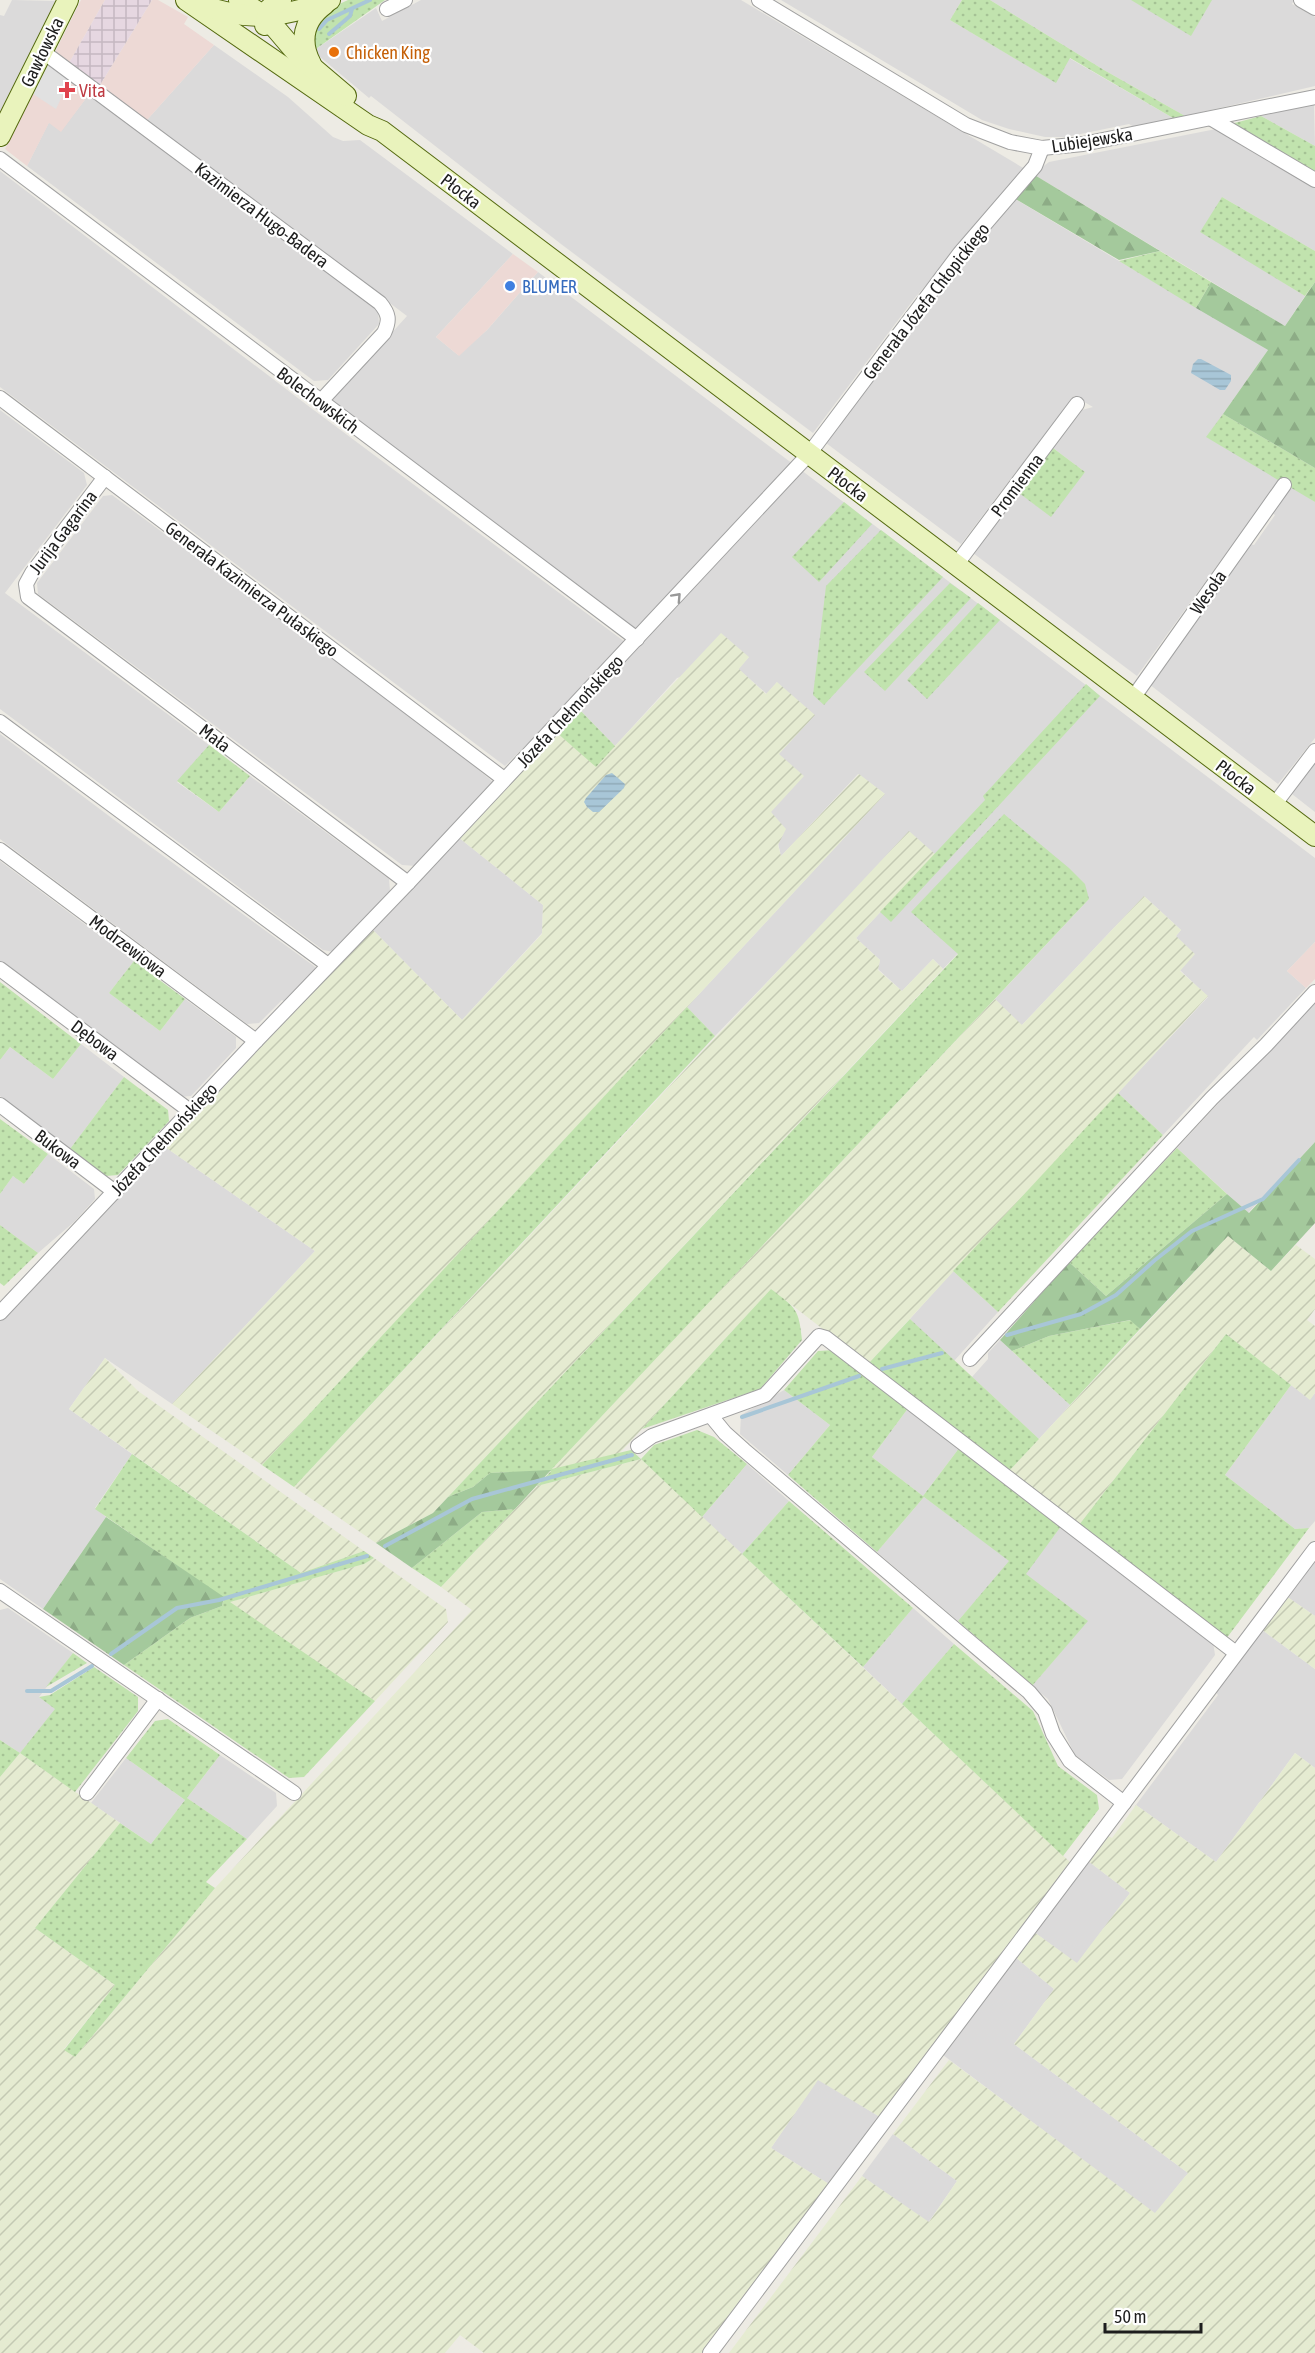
<svg xmlns="http://www.w3.org/2000/svg" width="1315" height="2353" font-family="'Asap Condensed',sans-serif">
<style>
.residential{fill:#dbdada}
.commercial{fill:#edd9d5}
.industrial{fill:url(#industrial-grid)}
.farmland{fill:url(#farmland-furrows)}
.grass{fill:url(#grass-dots)}
.forest{fill:url(#forest-firs)}
.parking{fill:#e1e1e1}
.water{fill:url(#water-rules)}
.lines{fill:none;stroke-linecap:round;stroke-linejoin:round}
.stream{stroke:#a8c6d7;stroke-width:4}
.street-casing{stroke:#a1a1a1;stroke-width:16}
.secondary-casing{stroke:#54690f;stroke-width:22}
.street{stroke:#fff;stroke-width:14}
.secondary{stroke:#e9f3bc;stroke-width:20}
.oneway{stroke:#999}
.food-dot{fill:#e8710a;stroke:#fff;stroke-width:2}
.health-dot{fill:#e0444e;stroke:#fff;stroke-width:2}
.shop-dot{fill:#3f7fe0;stroke:#fff;stroke-width:2}
.labels{text-anchor:middle;dominant-baseline:central;stroke-width:4.5;stroke-linejoin:round;paint-order:stroke}
.street-label{font-size:18px;fill:#1d1d1d;stroke:#fff}
.food-label{font-size:18px;fill:#c56008;stroke:#fff;text-anchor:start}
.health-label{font-size:18px;fill:#be3a42;stroke:#fff;text-anchor:start}
.shop-label{font-size:18px;fill:#366cbe;stroke:#fff;text-anchor:start}
</style>
<defs>
<pattern id="industrial-grid" width="8" height="8" patternUnits="userSpaceOnUse" patternTransform="scale(1.5)"><rect width="8" height="8" fill="#e6d7e1"/><path d="M0 4h8M4 0v8" fill="none" stroke="#c5b8c1"/></pattern>
<pattern id="farmland-furrows" width="10" height="10" patternUnits="userSpaceOnUse" patternTransform="scale(1.5)"><rect width="10" height="10" fill="#e5ebd1"/><path d="M-1 1l2-2M0 10L10 0M9 11l2-2" fill="none" stroke="#c4c9b3"/></pattern>
<pattern id="grass-dots" width="8" height="8" patternUnits="userSpaceOnUse" patternTransform="scale(1.5)"><rect width="8" height="8" fill="#c1e3ae"/><path d="M2 2h.1M6 6h.1" fill="none" stroke="#a5c295" stroke-width="1.8" stroke-linecap="round"/></pattern>
<pattern id="forest-firs" width="22" height="20" patternUnits="userSpaceOnUse" patternTransform="scale(1.5)"><rect width="22" height="20" fill="#a4c99c"/><path d="M5 1l3.5 6h-7zM16 11l3.5 6h-7z" fill="#8dac86"/></pattern>
<pattern id="water-rules" width="6" height="5" patternUnits="userSpaceOnUse" patternTransform="scale(1.5)"><rect width="6" height="5" fill="#a8c6d7"/><path d="M0 2.5h6" fill="none" stroke="#90aab8"/></pattern>
</defs>
<rect width="100%" height="100%" fill="#edebe4"/>
<!-- residential -->
<g class="residential">
<polygon points="12,0 56,1 0,112 0,15 4,16"/>
<polygon points="421,0 741,0 1025,169 914,299 813,433 561,244 371,96 369,98 313,51 376,8 382,21"/>
<polygon points="781,0 962,0 950,20 1055,82 1069,58 1173,118 1134,127 1129,124 1066,137 1045,137 1009,129 982,120"/>
<polygon points="990,0 1294,0 1292,4 1315,17 1315,86 1185,116 1104,70"/>
<polygon points="214,45 288,97 333,137 343,141 360,140 513,254 436,337 458,355 487,330 538,272 793,464 639,631 331,400 407,316 147,120"/>
<polygon points="90,93 378,309 379,324 328,380 314,381 27,166 49,122 61,131"/>
<polygon points="1314,104 1315,146 1261,116"/>
<polygon points="1216,129 1315,185 1315,251 1222,197 1252,263 1305,296 1285,326 1033,174 1049,162"/>
<polygon points="0,171 307,405 625,642 615,657 505,766 0,387"/>
<polygon points="1012,197 1268,350 1223,414 1315,468 1306,496 1315,502 1315,738 1278,784 1149,684 1250,544 1254,545 1275,515 1272,513 1238,545 1234,542 1137,676 973,553 1019,493 1047,513 1085,472 1053,448 1082,410 1093,407 1074,396 961,544 826,443 991,220"/>
<polygon points="0,410 84,473 87,485 5,593 209,745 177,782 219,812 250,776 389,879 390,891 334,952 323,950 0,709"/>
<polygon points="801,470 1315,858 1315,942 1287,971 1306,988 1257,1040 1254,1037 1163,1135 1118,1093 1208,997 1180,970 1176,936 1181,930 1144,896 1021,1026 995,999 1089,899 1052,854 943,969 933,959 902,991 878,969 880,960 856,938 935,854 798,950 715,1036 687,1007 885,794 858,774 781,856 771,812 778,754 777,682 767,694 738,669 749,657 677,678 615,746 578,708"/>
<polygon points="112,495 447,743 493,782 416,866 402,865 38,594 37,583 103,496"/>
<polygon points="0,734 125,828 318,969 286,1003 282,1000 259,1023 247,1024 0,839"/>
<polygon points="1315,763 1315,812 1292,794"/>
<polygon points="458,837 543,905 542,933 462,1020 372,929"/>
<polygon points="0,861 134,961 109,993 160,1031 185,999 236,1037 236,1048 191,1096 179,1097 0,961"/>
<polygon points="1315,999 1315,1142 1248,1213 1177,1148"/>
<polygon points="81,1044 124,1077 70,1149 0,1096 0,1060 10,1047 53,1079"/>
<polygon points="165,1147 315,1251 172,1404 105,1358 69,1409 132,1454 95,1508 106,1517 43,1609 0,1579 0,1321"/>
<polygon points="48,1154 94,1189 95,1199 74,1222 38,1253 0,1225 0,1194 13,1176 24,1184"/>
<polygon points="953,1271 998,1312 954,1361 910,1319"/>
<polygon points="1000,1340 1070,1405 1039,1439 972,1377 988,1359 988,1353"/>
<polygon points="1291,1385 1310,1399 1315,1393 1315,1521 1309,1528 1295,1529 1225,1475"/>
<polygon points="784,1390 830,1425 788,1475 740,1434 741,1415"/>
<polygon points="909,1407 960,1447 923,1496 872,1457"/>
<polygon points="747,1464 789,1501 742,1554 702,1517"/>
<polygon points="924,1497 1010,1561 958,1621 877,1552"/>
<polygon points="1062,1525 1213,1642 1215,1655 1122,1779 1109,1780 1075,1755 1048,1699 1032,1686 1087,1621 1025,1574"/>
<polygon points="1312,1560 1315,1562 1315,1616 1286,1596"/>
<polygon points="8,1608 73,1653 39,1697 56,1709 20,1753 0,1740 0,1610"/>
<polygon points="913,1608 954,1644 902,1704 863,1667"/>
<polygon points="1261,1629 1315,1669 1315,1768 1295,1753 1216,1862 1136,1805 1218,1695 1215,1691"/>
<polygon points="220,1755 276,1793 277,1806 247,1839 187,1798"/>
<polygon points="126,1758 185,1800 151,1844 91,1803"/>
<polygon points="1088,1861 1130,1893 1077,1964 1034,1932"/>
<polygon points="1015,1957 1054,1989 1014,2044 1188,2173 1155,2214 943,2055"/>
<polygon points="818,2079 880,2117 829,2184 771,2148"/>
<polygon points="893,2134 957,2181 928,2223 862,2176"/>
</g>
<!-- commercial -->
<g class="commercial">
<polygon points="81,0 105,0 69,63 55,52"/>
<polygon points="152,0 158,0 188,17 184,24 214,45 147,120 100,85"/>
<polygon points="49,62 90,93 61,132 49,123 27,166 5,149"/>
<polygon points="513,254 538,272 487,330 459,356 436,337"/>
<polygon points="1315,942 1315,979 1306,988 1287,971"/>
</g>
<!-- industrial -->
<polygon class="industrial" points="105,0 152,0 100,85 69,63"/>
<!-- farmland -->
<g class="farmland">
<polygon points="721,633 749,657 739,669 766,694 777,682 815,715 779,754 804,776 771,812 786,829 778,845 781,856 859,774 885,794 262,1465 172,1404 315,1251 165,1147 372,929 462,1020 542,934 543,905 458,837 556,732 596,766"/>
<polygon points="909,831 935,854 856,938 880,960 878,970 902,991 933,959 943,969 433,1513 376,1543 294,1487"/>
<polygon points="1144,896 1181,930 1176,936 1195,954 1180,971 1208,996 868,1364 771,1289 618,1455 551,1470 995,999 1022,1025"/>
<polygon points="1228,1236 1271,1271 1296,1245 1315,1259 1315,1309 1307,1320 1315,1326 1315,1393 1310,1400 1226,1334 1079,1525 1009,1471"/>
<polygon points="105,1358 138,1391 364,1551 301,1573 69,1409"/>
<polygon points="641,1459 1070,1862 880,2117 818,2080 771,2148 829,2184 703,2353 484,2353 460,2335 445,2353 0,2353 0,1777 20,1753 120,1823 35,1928 115,1985 64,2049 75,2057 215,1888 472,1610 441,1587 537,1486"/>
<polygon points="374,1558 446,1609 448,1622 375,1701 229,1602 364,1564"/>
<polygon points="1286,1596 1315,1616 1315,1669 1261,1629"/>
<polygon points="1295,1753 1315,1768 1315,2353 729,2353 862,2176 929,2222 957,2181 893,2134 949,2060 1155,2213 1188,2173 1014,2044 1054,1989 1015,1957 1034,1932 1077,1963 1130,1893 1088,1861 1108,1836 1112,1838 1136,1805 1216,1862"/>
</g>
<!-- grass -->
<g class="grass">
<polygon points="348,0 385,0 313,51 310,31 322,12"/>
<polygon points="962,0 990,0 1104,70 1185,116 1173,118 1070,58 1056,83 950,20"/>
<polygon points="1131,0 1212,0 1191,36"/>
<polygon points="1261,116 1315,146 1315,172 1231,124"/>
<polygon points="1222,197 1315,251 1315,282 1305,296 1200,232"/>
<polygon points="1160,251 1211,282 1196,308 1119,261"/>
<polygon points="1223,414 1315,468 1315,502 1206,437"/>
<polygon points="1053,448 1085,472 1051,517 1019,493"/>
<polygon points="844,502 872,524 819,582 792,557"/>
<polygon points="881,530 943,577 824,705 813,695 826,586"/>
<polygon points="950,583 971,598 885,691 864,672"/>
<polygon points="978,603 1000,620 927,699 907,680"/>
<polygon points="1086,684 1100,696 891,922 880,912 985,800 983,796"/>
<polygon points="578,708 615,746 596,767 556,732"/>
<polygon points="209,745 250,776 219,812 177,781"/>
<polygon points="1004,814 1069,868 1085,884 1089,899 552,1469 631,1450 641,1459 654,1445 697,1430 714,1437 747,1464 702,1517 641,1459 537,1486 551,1471 490,1473 473,1487 448,1497 958,954 911,912"/>
<polygon points="134,961 185,999 160,1031 109,993"/>
<polygon points="0,982 81,1044 53,1079 10,1047 0,1060"/>
<polygon points="687,1007 715,1036 294,1487 262,1465"/>
<polygon points="124,1077 168,1110 169,1121 118,1175 106,1176 70,1149"/>
<polygon points="1118,1093 1163,1135 998,1312 953,1271"/>
<polygon points="0,1119 48,1154 24,1184 13,1176 0,1194"/>
<polygon points="1177,1148 1227,1194 1106,1296 1069,1262"/>
<polygon points="0,1225 38,1253 4,1286 0,1283"/>
<path d="M771,1289c25,19 28,20 31,51l-42,49 -118,40z"/>
<polygon points="910,1319 1039,1439 1009,1471 868,1364"/>
<polygon points="1131,1320 1140,1329 1070,1405 1012,1351 1049,1336"/>
<polygon points="1226,1334 1291,1385 1225,1475 1295,1529 1309,1528 1226,1639 1079,1525"/>
<polygon points="834,1350 909,1407 872,1457 923,1496 960,1447 1062,1525 1026,1574 1088,1621 1032,1686 958,1621 1009,1561 924,1497 877,1552 788,1475 830,1425 784,1390 818,1351"/>
<polygon points="132,1454 301,1573 364,1551 374,1558 364,1564 230,1602 375,1701 304,1777 289,1778 124,1665 190,1618 222,1606 224,1598 95,1509"/>
<polygon points="789,1501 913,1608 863,1667 742,1554"/>
<polygon points="515,1509 441,1587 412,1568 482,1512"/>
<polygon points="954,1644 1033,1711 1058,1766 1097,1795 1099,1809 1063,1856 902,1704"/>
<polygon points="73,1653 87,1663 46,1687"/>
<polygon points="94,1667 138,1697 138,1711 75,1792 20,1753 0,1777 0,1740 20,1753 55,1709 39,1697 50,1695"/>
<polygon points="168,1719 220,1755 187,1798 247,1839 206,1882 215,1888 75,2057 64,2050 115,1985 35,1928 120,1823 151,1844 185,1800 126,1758 155,1721"/>
</g>
<!-- forest -->
<g class="forest">
<polygon points="1033,174 1160,251 1119,260 1012,197"/>
<polygon points="1211,282 1285,326 1315,282 1315,468 1223,414 1268,350 1196,308"/>
<polygon points="1315,1142 1315,1223 1271,1271 1228,1236 1140,1329 1130,1320 1049,1336 1012,1351 1000,1340 1069,1262 1106,1296 1227,1194 1249,1213"/>
<polygon points="551,1470 515,1509 482,1512 412,1568 376,1543 433,1513 448,1497 473,1487 490,1473"/>
<polygon points="106,1517 224,1597 222,1606 190,1618 124,1665 43,1609"/>
</g>
<!-- parking -->
<polygon class="parking" points="49,62 75,82 67,86 56,109 33,94"/>
<!-- water -->
<g class="water">
<polygon points="1198,359 1201,359 1231,375 1231,381 1225,390 1220,390 1191,373 1193,364"/>
<polygon points="612,773 625,784 624,788 599,812 593,812 587,807 584,802 586,798 606,775"/>
</g>
<g class="lines">
<!-- stream -->
<g class="stream">
<polyline points="319,29 327,20 370,0"/>
<polyline points="329,34 350,16 352,9"/>
<polyline points="1007,1335 1081,1314 1116,1295 1155,1260 1192,1231 1263,1199 1299,1160"/>
<polyline points="882,1369 942,1353"/>
<polyline points="742,1417 859,1376"/>
<polyline points="385,1546 472,1499 632,1455"/>
<polyline points="111,1654 177,1608 219,1600 367,1556"/>
<polyline points="27,1691 51,1691 92,1666"/>
</g>
<!-- street casing -->
<g class="street-casing">
<g id="street">
<polyline points="759,0 966,125 1010,142 1042,148 1083,144 1315,97"/>
<polyline points="1301,0 1315,8"/>
<polyline points="387,9 405,0"/>
<path d="M42,51l338,252c9,11 10,17 4,30l-64,69"/>
<polyline points="1212,119 1315,180"/>
<polyline points="0,159 637,639"/>
<polyline points="0,398 504,779"/>
<polyline points="105,477 32,573 26,584 28,597 408,883"/>
<polyline points="956,565 1077,404"/>
<polyline points="1133,698 1284,485"/>
<polyline points="0,722 328,965"/>
<polyline points="1274,805 1315,751"/>
<polyline points="0,850 256,1041"/>
<polyline points="0,969 190,1111"/>
<polyline points="0,1105 115,1192"/>
<polyline points="0,1313 256,1041 408,883 809,454 960,253 1035,166 1042,148"/>
<polyline points="970,1359 1212,1098 1266,1045 1315,992"/>
<polyline points="711,1416 725,1433 744,1450 1029,1692 1045,1711 1053,1734 1070,1761 1124,1803"/>
<polyline points="638,1446 652,1436 765,1395 819,1336 826,1338 1236,1653"/>
<polyline points="0,1591 294,1793"/>
<polyline points="87,1793 158,1699"/>
<polyline points="710,2353 1315,1549"/>
</g>
</g>
<!-- secondary casing -->
<g class="secondary-casing">
<g id="secondary">
<polyline points="186,0 368,125 382,131 1315,836"/>
<polyline points="239,0 266,17 300,57 346,96"/>
<path d="M205,6c44,16 82,11 125,-6"/>
<polyline points="265,25 269,9 281,0"/>
<path d="M311,64c-12,-23 -8,-44 14,-60"/>
<polyline points="0,136 68,0"/>
</g>
</g>
<!-- street -->
<use href="#street" class="street"/>
<!-- secondary -->
<use href="#secondary" class="secondary"/>
</g>
<!-- one-way arrows -->
<defs><path id="oneway-chevron" d="M-2-3.5L2.5 0L-2 3.5" fill="none" stroke-width="1.6" stroke-linecap="round" stroke-linejoin="round" transform="scale(1.5)"/></defs>
<use class="oneway" href="#oneway-chevron" transform="translate(677 597) rotate(-47)"/>
<!-- markers -->
<circle class="food-dot" cx="334" cy="52" r="6"/>
<path class="health-dot" d="M64 81h6v6h6v6h-6v6h-6v-6h-6v-6h6z"/>
<circle class="shop-dot" cx="510" cy="286" r="6"/>
<g class="labels">
<!-- street labels -->
<g class="street-label">
<text transform="translate(42 52) rotate(-64)">Gawłowska</text>
<text transform="translate(1092 140) rotate(-9)">Lubiejewska</text>
<text transform="translate(461 191) rotate(37)">Płocka</text>
<text transform="translate(262 215) rotate(37)">Kazimierza Hugo-Badera</text>
<text transform="translate(926 301) rotate(-52)">Generała Józefa Chłopickiego</text>
<text transform="translate(318 400) rotate(37)">Bolechowskich</text>
<text transform="translate(848 484) rotate(37)">Płocka</text>
<text transform="translate(1017 485) rotate(-53)">Promienna</text>
<text transform="translate(63 532) rotate(-53)">Jurija Gagarina</text>
<text transform="translate(252 589) rotate(37)">Generała Kazimierza Pułaskiego</text>
<text transform="translate(1208 592) rotate(-55)">Wesoła</text>
<text transform="translate(570 711) rotate(-47)">Józefa Chełmońskiego</text>
<text transform="translate(215 738) rotate(37)">Mała</text>
<text transform="translate(1236 777) rotate(37)">Płocka</text>
<text transform="translate(128 946) rotate(37)">Modrzewiowa</text>
<text transform="translate(95 1040) rotate(37)">Dębowa</text>
<text transform="translate(164 1139) rotate(-47)">Józefa Chełmońskiego</text>
<text transform="translate(58 1149) rotate(37)">Bukowa</text>
</g>
<!-- food labels -->
<g class="food-label">
<text x="346" y="52">Chicken King</text>
</g>
<!-- health labels -->
<g class="health-label">
<text x="79" y="90">Vita</text>
</g>
<!-- shop labels -->
<g class="shop-label">
<text x="522" y="286">BLUMER</text>
</g>
</g>
<!-- scale -->
<path d="M1105 2323v9h96v-9" fill="none" stroke="#1d1d1d" stroke-width="3"/>
<text x="1114" y="2323" font-size="18" fill="#1d1d1d" stroke="#ffffff" stroke-width="4.5" paint-order="stroke">50 m</text>
</svg>
